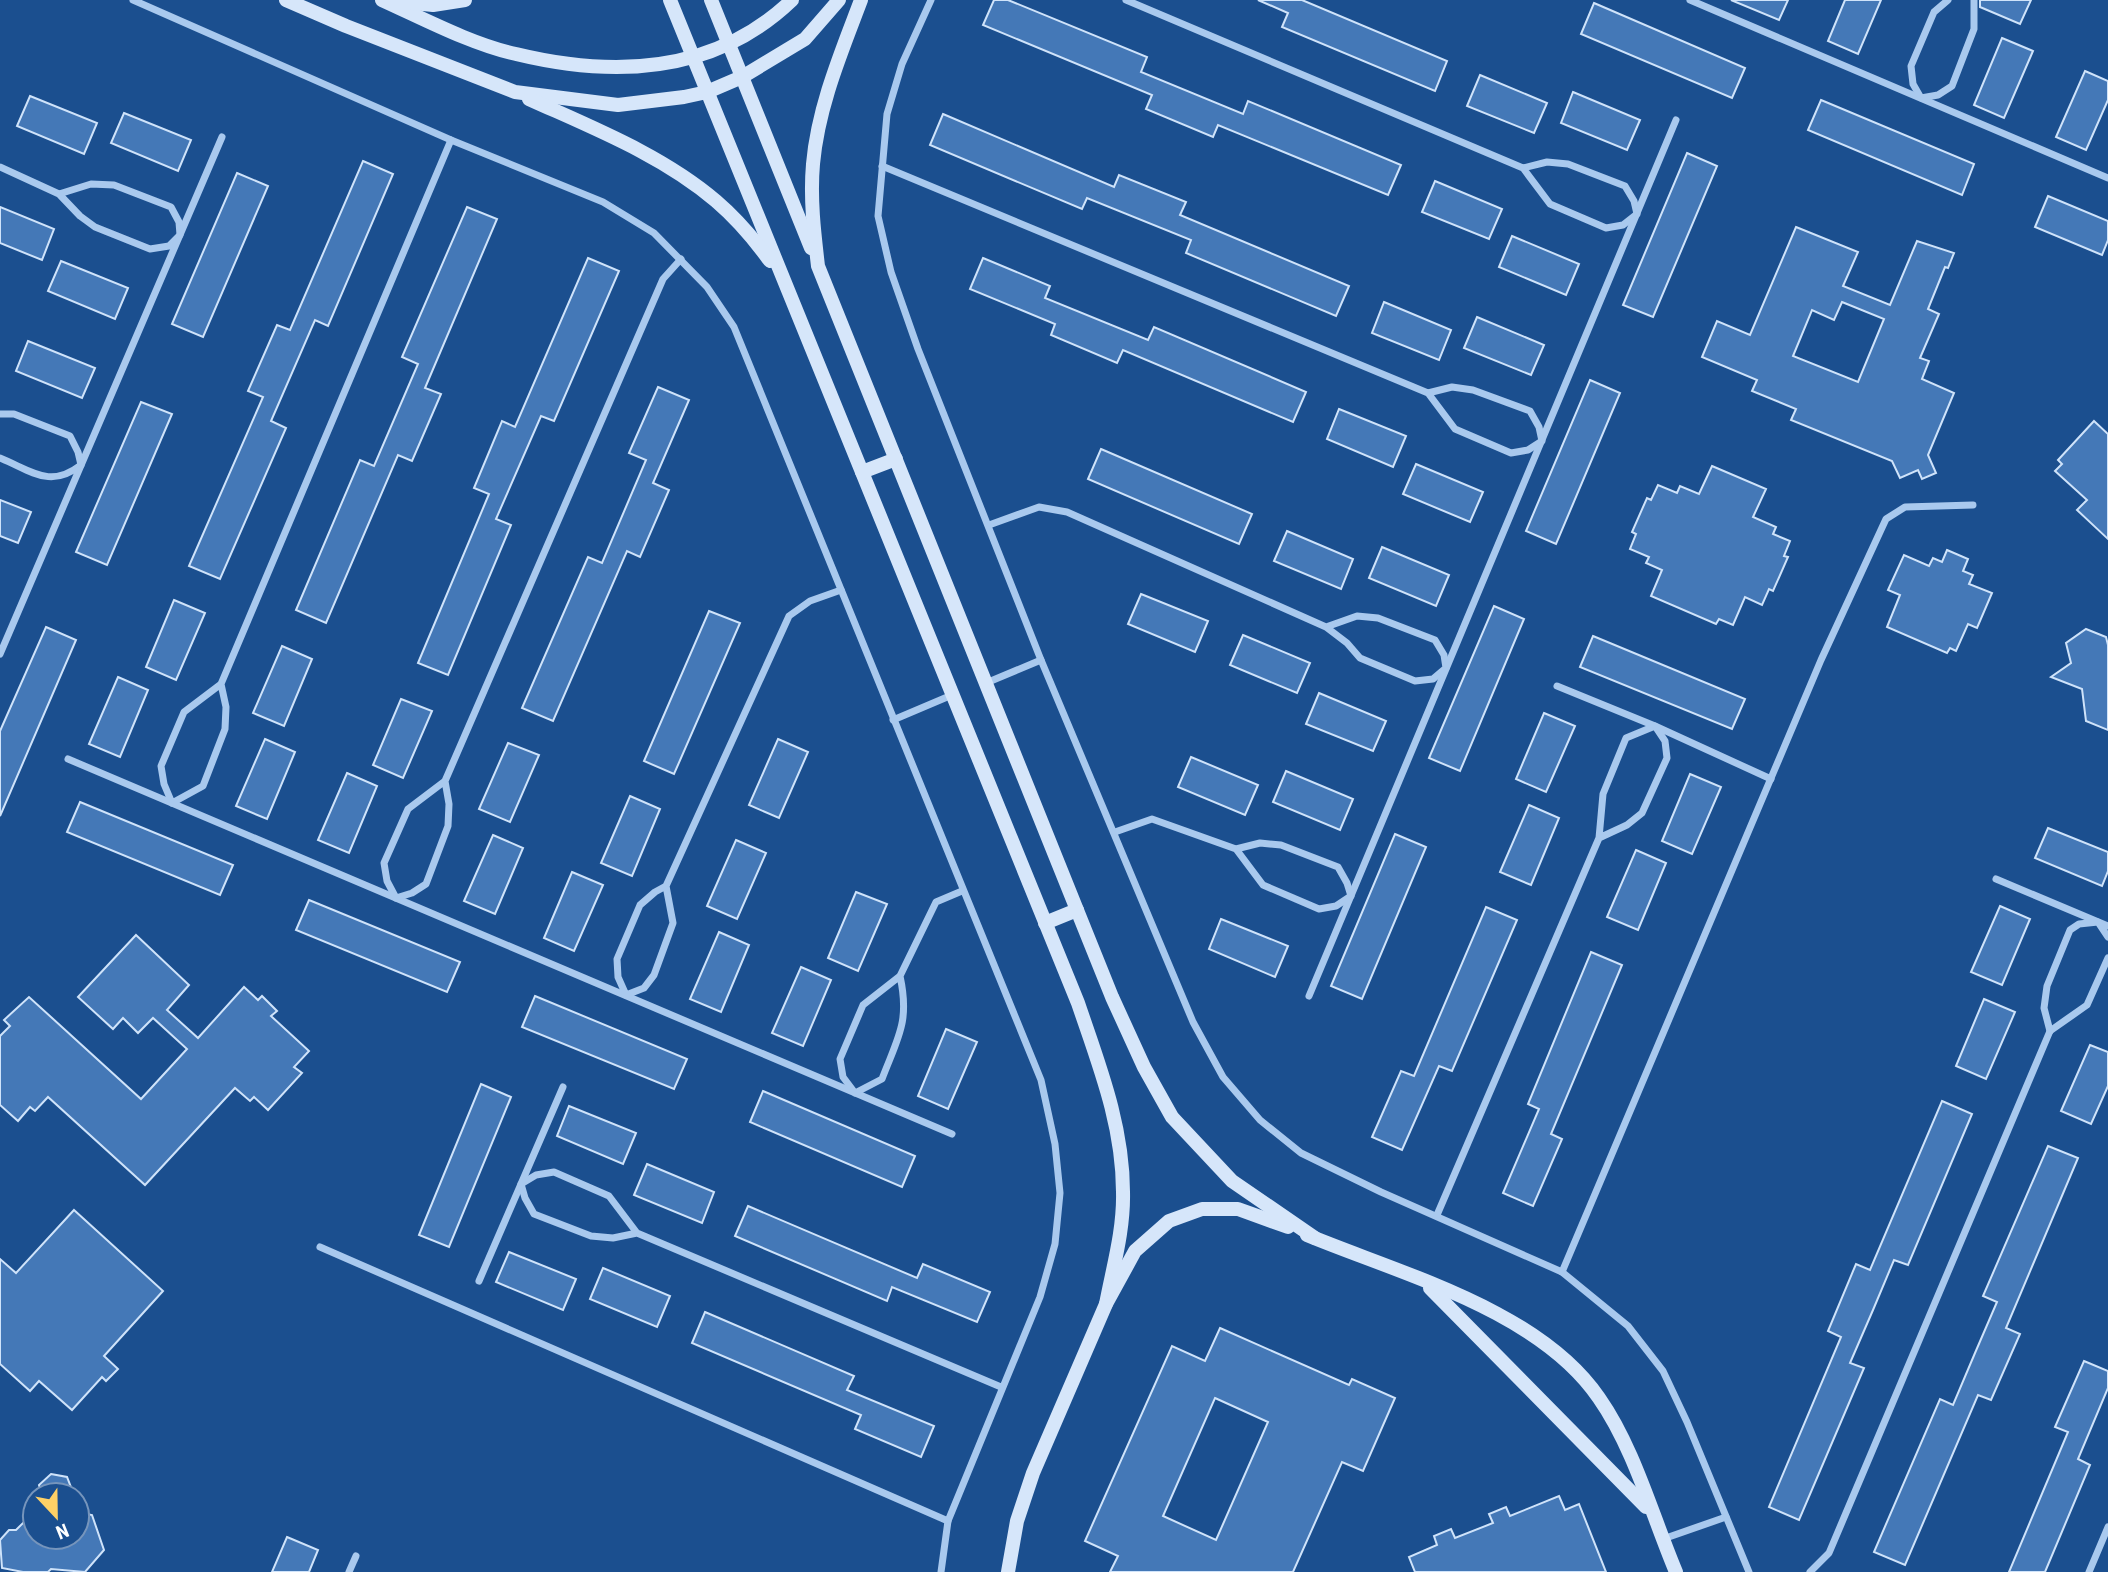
<svg xmlns="http://www.w3.org/2000/svg" width="2108" height="1572" font-family="'Roboto Condensed',sans-serif">
<style>
.building{fill:#4478b7;stroke:#cfe3fa;stroke-width:2;fill-rule:evenodd}
.lines{fill:none;stroke-linecap:round;stroke-linejoin:round}
.street{stroke:#a9c9ee;stroke-width:7}
.secondary{stroke:#d6e6fa;stroke-width:14}
</style>
<rect width="100%" height="100%" fill="#1b4f8f"/>
<!-- building -->
<g class="building">
<polygon points="994,0 1008,0 1147,57 1141,72 1243,114 1248,101 1401,165 1388,195 1218,125 1213,137 1146,109 1152,95 983,25"/>
<polygon points="1258,0 1302,0 1447,61 1435,91 1282,27 1288,13"/>
<polygon points="1731,0 1788,0 1779,20"/>
<polygon points="1845,0 1881,0 1858,54 1828,41"/>
<polygon points="1980,0 2031,0 2020,24 1980,7"/>
<polygon points="1594,3 1745,68 1732,98 1581,34"/>
<polygon points="2002,38 2033,51 2004,118 1974,105"/>
<polygon points="2085,71 2108,81 2108,100 2086,150 2056,137"/>
<polygon points="1480,75 1547,103 1534,133 1467,106"/>
<polygon points="1573,92 1640,120 1627,150 1561,123"/>
<polygon points="30,96 97,123 84,154 17,126"/>
<polygon points="1821,100 1974,164 1962,195 1808,130"/>
<polygon points="124,113 191,140 178,171 111,143"/>
<polygon points="943,114 1114,187 1119,175 1186,202 1180,215 1349,286 1336,316 1186,253 1191,240 1087,198 1082,209 930,145"/>
<polygon points="1687,153 1717,166 1653,317 1623,305"/>
<polygon points="363,161 393,174 328,326 315,320 271,421 286,428 220,579 189,566 263,397 248,391 277,325 290,330"/>
<polygon points="237,173 268,186 203,337 172,324"/>
<polygon points="1435,181 1502,209 1489,239 1422,212"/>
<polygon points="2048,196 2108,221 2108,240 2102,255 2035,227"/>
<polygon points="0,207 54,229 42,260 0,243"/>
<polygon points="467,207 497,219 425,388 441,394 412,461 398,455 326,623 296,610 360,460 374,466 418,364 402,357"/>
<path d="M1796,227l62,25 -15,34 47,19 27,-64 37,12 -6,15 -3,-1 -17,42 11,5 -19,44 9,3 -7,18 32,14 -26,62 8,18 -14,6 -4,-9 -18,8 -8,-17 -101,-41 5,-11 -44,-18 5,-11 -55,-23 15,-36 33,14zM1842,302l42,17 -26,63 -65,-26 19,-46 22,10z"/>
<polygon points="1512,236 1579,264 1566,295 1499,267"/>
<polygon points="588,258 619,271 554,421 541,416 496,519 511,525 448,675 418,663 489,494 474,488 502,421 515,427"/>
<polygon points="983,258 1050,286 1045,298 1148,340 1154,327 1306,392 1293,422 1123,350 1117,363 1051,335 1055,324 970,289"/>
<polygon points="61,261 128,288 115,319 48,291"/>
<polygon points="1384,302 1451,330 1439,360 1372,333"/>
<polygon points="1477,317 1544,345 1531,375 1464,348"/>
<polygon points="28,341 95,368 82,398 16,371"/>
<polygon points="1590,380 1620,393 1556,544 1526,531"/>
<polygon points="658,387 689,400 653,483 669,490 640,557 627,551 553,721 522,708 588,557 602,563 646,460 629,453"/>
<polygon points="141,402 172,414 107,565 76,552"/>
<polygon points="1339,409 1406,436 1393,467 1327,439"/>
<polygon points="2094,421 2108,434 2108,539 2077,510 2087,500 2055,471 2062,464 2058,460"/>
<polygon points="1101,449 1252,514 1239,544 1088,479"/>
<polygon points="1416,464 1483,492 1470,522 1403,494"/>
<polygon points="1712,466 1766,489 1753,517 1776,527 1773,534 1790,541 1784,556 1788,557 1773,591 1769,589 1762,605 1745,597 1733,625 1719,619 1716,624 1651,596 1662,570 1646,563 1649,557 1630,549 1636,534 1632,532 1647,498 1651,500 1658,485 1677,493 1680,486 1699,494"/>
<polygon points="0,500 31,512 18,543 0,536"/>
<polygon points="1287,531 1353,559 1341,589 1274,561"/>
<polygon points="1382,547 1449,575 1436,606 1369,578"/>
<polygon points="1947,550 1968,559 1963,571 1973,575 1969,584 1992,593 1977,628 1968,624 1956,651 1950,648 1947,653 1887,627 1900,595 1888,590 1904,555 1929,566 1933,558 1942,562"/>
<polygon points="1141,594 1208,621 1195,652 1128,624"/>
<polygon points="174,600 205,613 176,680 146,667"/>
<polygon points="1494,606 1524,619 1460,771 1429,758"/>
<polygon points="709,611 740,623 674,774 644,761"/>
<polygon points="46,627 76,640 0,816 0,731"/>
<polygon points="2086,629 2106,637 2108,645 2108,730 2086,721 2082,689 2051,677 2071,663 2066,643"/>
<polygon points="1243,635 1310,663 1297,693 1230,665"/>
<polygon points="1593,636 1745,699 1732,729 1580,667"/>
<polygon points="282,646 312,659 284,726 253,713"/>
<polygon points="118,677 148,690 120,757 89,744"/>
<polygon points="1319,693 1386,721 1373,751 1306,724"/>
<polygon points="401,699 432,711 403,778 373,765"/>
<polygon points="1544,713 1575,726 1546,792 1516,779"/>
<polygon points="265,739 295,752 267,819 236,806"/>
<polygon points="778,739 808,752 779,818 749,805"/>
<polygon points="508,743 539,755 510,822 479,809"/>
<polygon points="1191,757 1258,785 1245,815 1178,787"/>
<polygon points="1286,771 1353,799 1340,830 1273,802"/>
<polygon points="347,773 377,786 349,853 318,840"/>
<polygon points="1690,774 1721,787 1692,854 1662,841"/>
<polygon points="630,796 660,809 632,876 601,863"/>
<polygon points="80,802 233,865 220,895 67,832"/>
<polygon points="1529,805 1559,818 1531,885 1500,872"/>
<polygon points="2048,828 2108,852 2108,871 2102,886 2035,858"/>
<polygon points="1395,834 1426,847 1362,999 1331,986"/>
<polygon points="493,835 523,848 495,914 464,901"/>
<polygon points="736,840 766,853 737,919 707,906"/>
<polygon points="1636,850 1666,863 1638,930 1607,917"/>
<polygon points="572,872 603,885 574,951 544,938"/>
<polygon points="856,892 887,904 858,971 828,958"/>
<polygon points="309,900 460,962 447,992 296,930"/>
<polygon points="2000,906 2030,919 2002,985 1971,972"/>
<polygon points="1486,907 1517,920 1452,1071 1439,1066 1402,1150 1372,1137 1401,1071 1414,1076"/>
<polygon points="1221,919 1288,946 1275,977 1209,949"/>
<polygon points="719,932 749,945 721,1012 690,999"/>
<polygon points="136,935 189,985 167,1010 198,1038 244,987 258,1000 262,996 277,1011 271,1016 309,1051 294,1067 302,1073 268,1110 254,1097 250,1101 235,1088 145,1185 48,1097 35,1111 30,1107 18,1121 0,1105 0,1036 10,1026 4,1020 29,997 141,1099 187,1049 153,1018 138,1033 123,1018 113,1029 78,997"/>
<polygon points="1591,952 1622,965 1551,1134 1562,1139 1533,1206 1503,1193 1539,1109 1528,1104"/>
<polygon points="801,967 831,980 803,1046 772,1033"/>
<polygon points="535,996 687,1059 674,1089 522,1027"/>
<polygon points="1984,999 2015,1012 1986,1079 1956,1066"/>
<polygon points="946,1029 977,1042 948,1109 918,1096"/>
<polygon points="2090,1045 2108,1052 2108,1086 2091,1124 2061,1111"/>
<polygon points="481,1084 511,1097 449,1247 419,1235"/>
<polygon points="763,1091 915,1156 902,1187 750,1122"/>
<polygon points="1942,1101 1972,1114 1908,1265 1894,1260 1873,1310 1850,1363 1864,1368 1799,1520 1769,1507 1841,1337 1828,1331 1856,1264 1870,1270"/>
<polygon points="569,1106 636,1133 623,1164 557,1136"/>
<polygon points="2048,1146 2078,1158 2006,1328 2020,1334 1991,1400 1978,1395 1905,1565 1874,1552 1940,1399 1953,1405 1975,1353 1997,1302 1983,1296"/>
<polygon points="647,1164 714,1192 702,1223 634,1195"/>
<polygon points="748,1206 917,1278 923,1264 990,1292 977,1322 892,1287 887,1301 735,1236"/>
<polygon points="74,1210 163,1291 104,1356 118,1369 106,1381 102,1377 72,1410 39,1381 30,1391 0,1364 0,1259 16,1273"/>
<polygon points="509,1252 576,1279 563,1310 496,1282"/>
<polygon points="603,1268 670,1296 657,1327 590,1299"/>
<polygon points="705,1312 854,1376 847,1390 934,1426 921,1457 855,1429 861,1415 692,1343"/>
<path d="M1220,1328l129,57 3,-6 43,19 -32,73 -21,-9 -49,110h-183l8,-16 -33,-15 87,-195 33,15zM1215,1398l53,24 -52,118 -53,-24z"/>
<polygon points="2084,1361 2108,1371 2108,1388 2078,1459 2090,1465 2045,1572 2009,1572 2068,1432 2055,1427"/>
<polygon points="51,1474 67,1477 74,1495 42,1495 39,1485"/>
<polygon points="1559,1496 1565,1510 1579,1504 1606,1572 1415,1572 1409,1557 1437,1545 1434,1536 1451,1529 1455,1538 1493,1523 1489,1514 1506,1507 1510,1516"/>
<polygon points="77,1512 92,1515 104,1550 85,1572 51,1569 48,1572 23,1572 2,1568 0,1540 9,1530 16,1530 24,1522 35,1525 35,1537 77,1537"/>
<polygon points="287,1537 318,1550 309,1572 272,1572"/>
</g>
<g class="lines">
<!-- street -->
<g class="street">
<polyline points="133,0 451,140 603,202 654,233 707,287 734,327 1041,1080 1055,1144 1060,1193 1055,1244 1040,1297 948,1521 941,1572"/>
<polyline points="931,0 902,64 887,114 878,216 891,272 918,349 1041,660 1193,1022 1223,1077 1260,1120 1301,1153 1381,1192 1562,1272 1628,1326 1663,1371 1687,1422 1749,1572"/>
<polyline points="1126,0 1523,168 1550,204 1606,228 1623,225 1637,214 1634,201 1625,186 1568,164 1547,162 1523,168"/>
<polyline points="1690,0 2108,178"/>
<polyline points="1948,0 1934,12 1911,66 1913,84 1921,98 1938,95 1952,86 1974,29 1974,0"/>
<polyline points="882,166 1428,393 1455,429 1511,453 1528,450 1542,441 1539,427 1530,411 1473,390 1452,387 1428,393"/>
<polyline points="0,167 59,194 80,216 95,227 150,249 169,246 180,235 179,222 171,207 114,185 91,184 59,194"/>
<path d="M0,414h14l56,22 8,16 3,13c-31,24 -49,6 -81,-7"/>
<polyline points="989,525 1039,507 1067,512 1326,627 1347,643 1360,658 1415,681 1433,679 1446,668 1444,655 1435,640 1378,618 1357,616 1326,627"/>
<polyline points="0,654 222,137"/>
<polyline points="986,683 1041,660"/>
<polyline points="221,684 226,707 225,729 203,786 172,803 164,784 161,766 184,712 221,684 451,140"/>
<polyline points="1557,686 1655,726 1771,779"/>
<polyline points="893,720 952,695"/>
<polyline points="68,759 952,1134"/>
<polyline points="445,781 449,804 448,826 426,884 412,893 396,898 387,881 384,863 408,809 445,781 663,279 681,259"/>
<polyline points="1115,832 1152,819 1236,849 1260,843 1281,845 1338,867 1347,883 1351,896 1336,906 1319,909 1263,885 1236,849"/>
<polyline points="1996,879 2108,926"/>
<polyline points="666,886 673,923 654,975 644,988 626,995 618,977 617,959 640,905 655,892 666,886 789,616 810,601 841,590"/>
<path d="M900,976c10,46 -2,61 -18,103l-27,14 -12,-16 -3,-18 23,-54 37,-29 36,-74 26,-11"/>
<polyline points="1309,996 1676,120"/>
<polyline points="2050,1031 2044,1008 2047,986 2070,930 2079,924 2098,922 2108,937"/>
<polyline points="1437,1215 1599,838 1603,794 1626,738 1655,726 1665,741 1667,758 1642,813 1627,825 1599,838"/>
<polyline points="637,1233 613,1238 591,1236 534,1214 525,1198 521,1184 536,1175 554,1172 609,1196 637,1233 1001,1387"/>
<polyline points="320,1247 948,1521"/>
<polyline points="1562,1272 1821,660 1886,519 1905,507 1973,505"/>
<polyline points="479,1281 563,1087"/>
<polyline points="1663,1539 1726,1517"/>
<polyline points="349,1572 356,1556"/>
<polyline points="1810,1572 1829,1553 2050,1031 2087,1005 2108,958"/>
<polyline points="2089,1572 2108,1527"/>
</g>
<!-- secondary -->
<g class="secondary">
<polyline points="286,0 346,26 515,92 618,105 684,97 707,92 742,77 805,39 839,0"/>
<path d="M382,0c40,18 91,45 134,54 99,24 199,20 276,-54"/>
<path d="M670,0l408,1003c21,62 45,122 45,189 1,38 -10,75 -17,112"/>
<polyline points="711,0 811,248"/>
<path d="M861,0c-20,53 -43,107 -48,164 -3,34 1,68 5,102l259,644 35,87 32,70 28,50 60,64 83,57"/>
<polyline points="394,1 433,5 465,0"/>
<path d="M529,99c64,29 133,56 187,102 21,18 38,38 54,60"/>
<polyline points="862,472 896,459"/>
<polyline points="1045,923 1077,910"/>
<path d="M1307,1235c94,39 232,75 292,163 35,50 53,117 77,174"/>
<polyline points="1430,1288 1646,1507"/>
<polyline points="1008,1572 1017,1521 1033,1473 1106,1304 1135,1251 1169,1221 1202,1209 1238,1209 1288,1227"/>
</g>
</g>
<!-- north arrow -->
<g transform="translate(56 1516) rotate(158)"><circle r="33" fill="#1b4f8f" stroke="#7695bc" stroke-width="2"/>
<path d="M0-5L12 26L0 18L-12 26Z" fill="#ffd166"/>
<text y="-10" font-size="19" font-weight="bold" text-anchor="middle" fill="#ffffff">N</text>
</g>
</svg>
